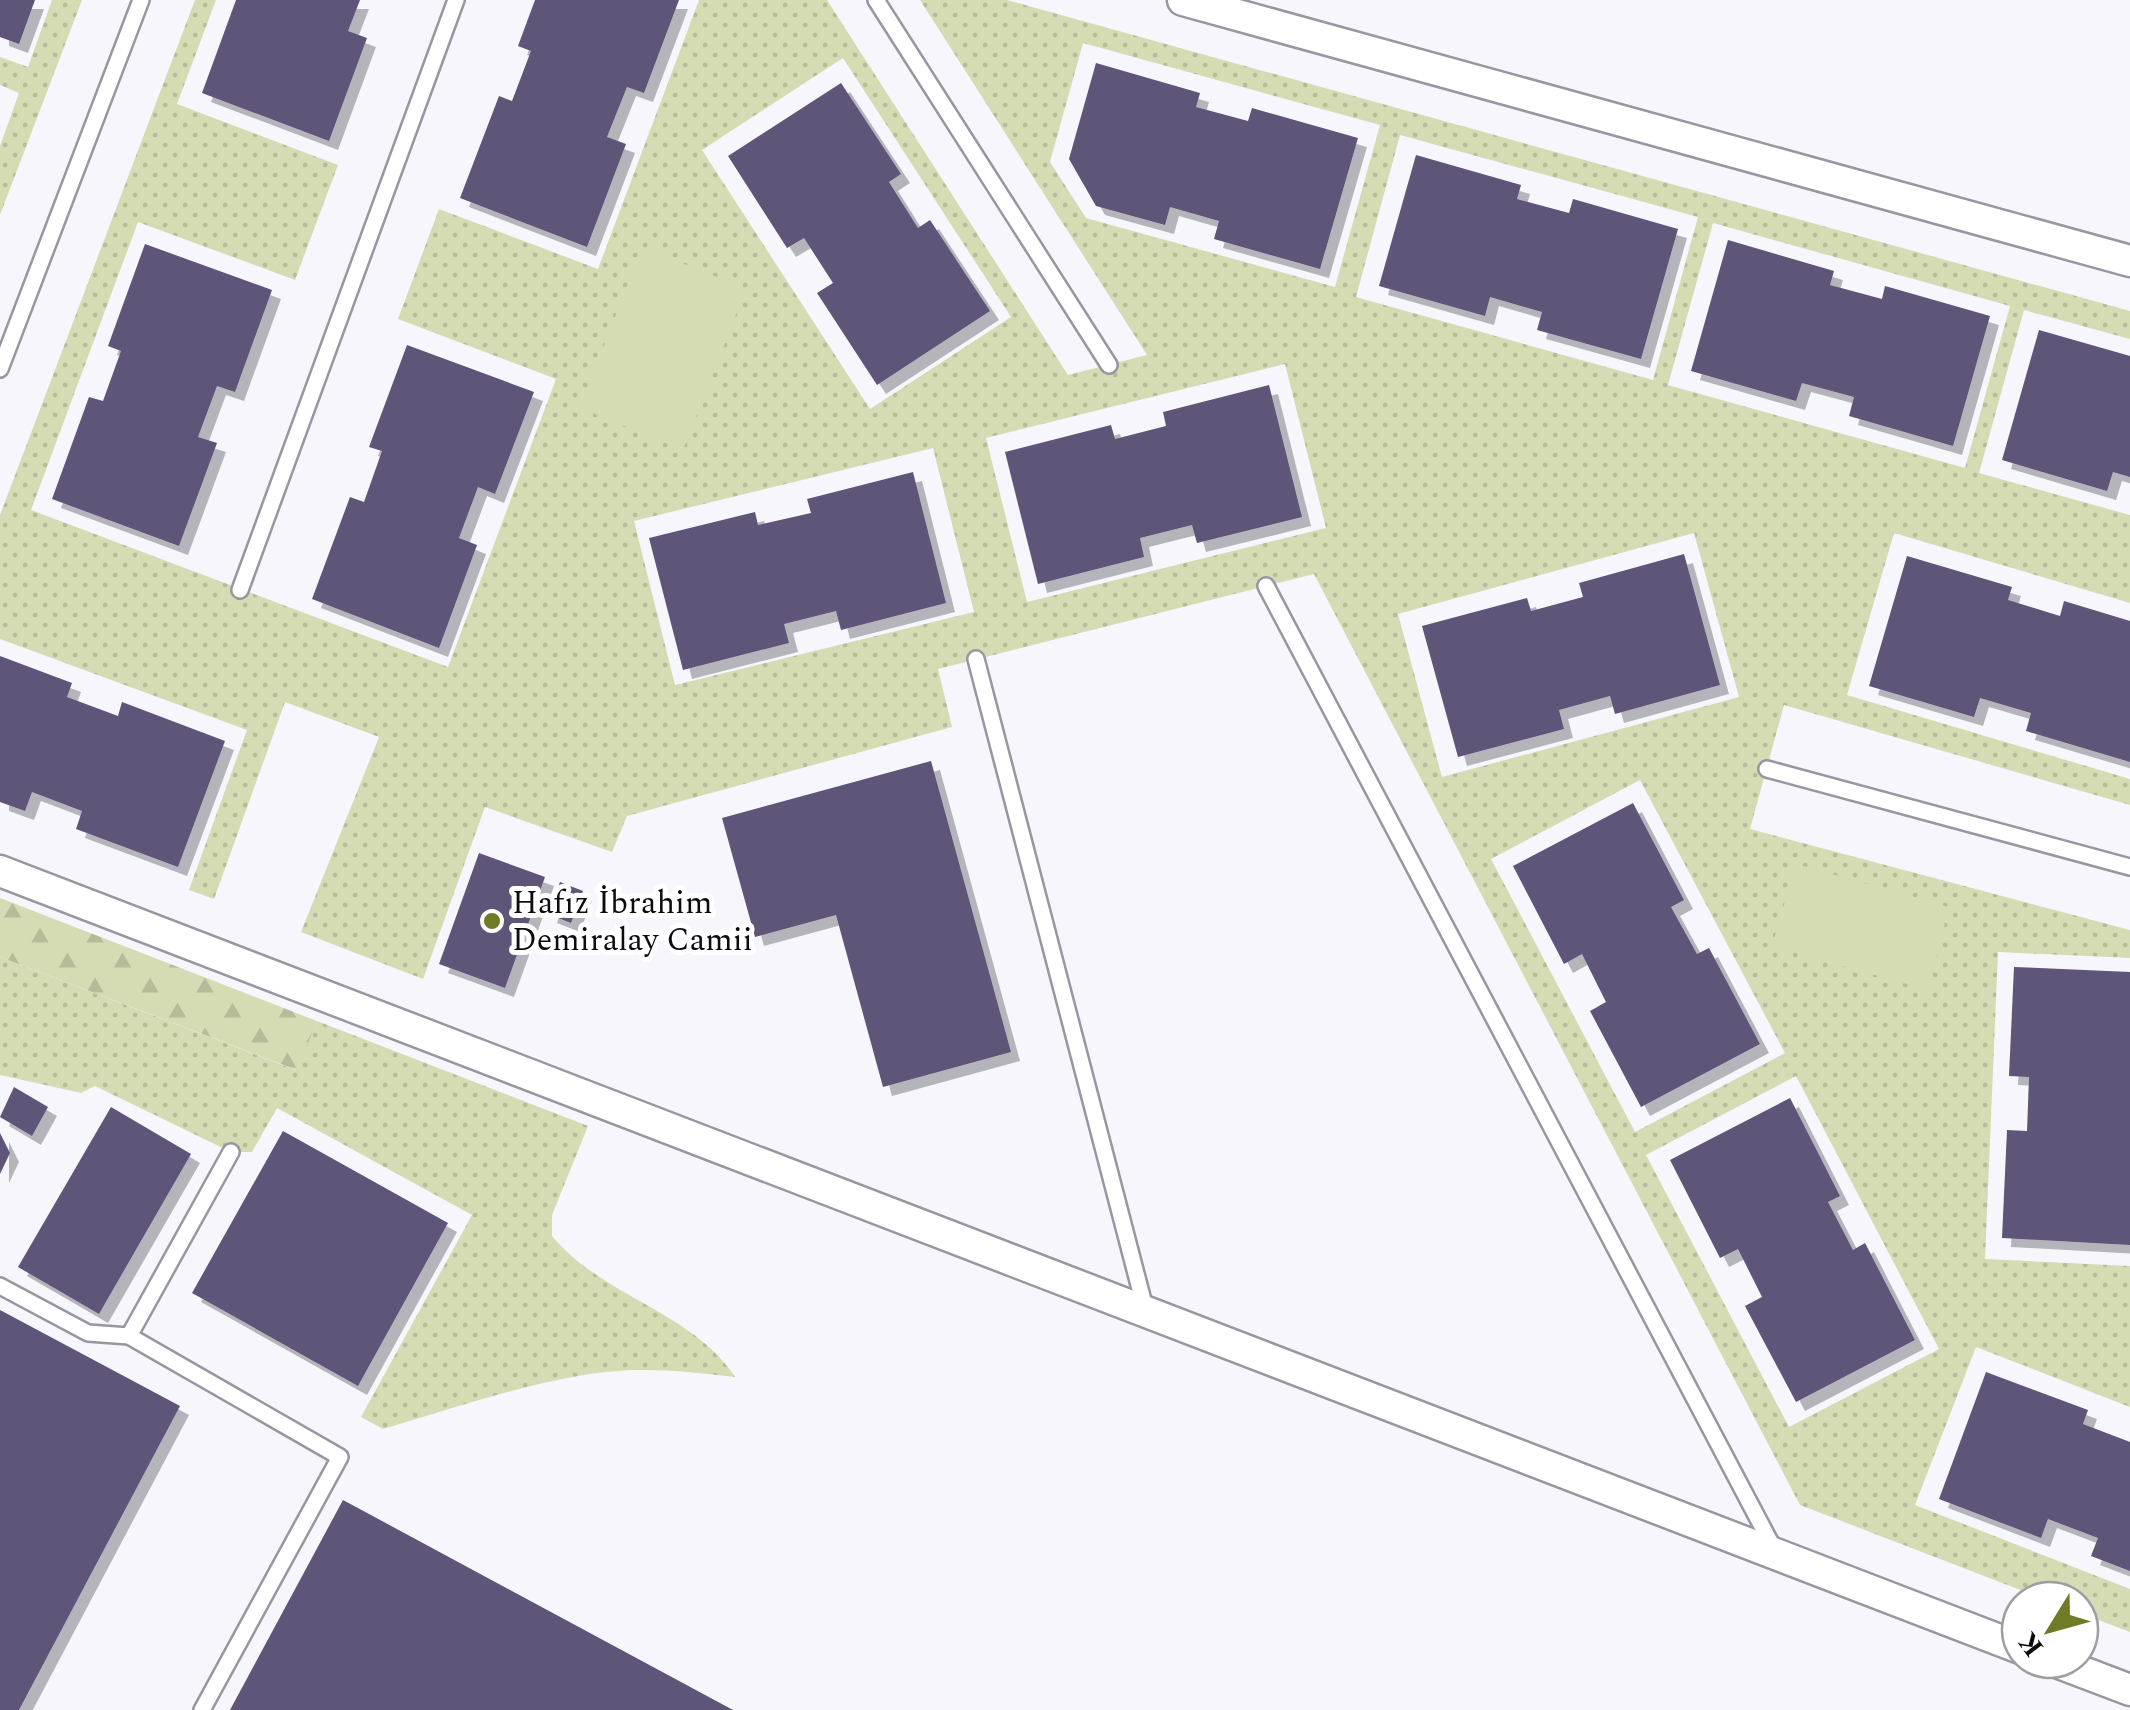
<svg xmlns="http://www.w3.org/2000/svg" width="2130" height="1710" font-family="Spectral,serif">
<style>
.grass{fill:url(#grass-dots);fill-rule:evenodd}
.forest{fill:url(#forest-firs)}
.pitch{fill:#d5dcb4}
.building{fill:#5e5478;filter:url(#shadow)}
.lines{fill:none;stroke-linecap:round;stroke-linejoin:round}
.lane-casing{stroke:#9896a1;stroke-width:20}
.street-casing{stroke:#9896a1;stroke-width:35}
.lane{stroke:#fff;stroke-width:15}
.street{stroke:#fff;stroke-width:30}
.poi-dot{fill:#717a25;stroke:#fff;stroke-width:4}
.labels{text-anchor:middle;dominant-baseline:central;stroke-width:10;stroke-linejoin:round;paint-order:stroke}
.poi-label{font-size:32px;fill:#0c0b0f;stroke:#fff;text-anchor:start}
</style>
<defs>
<pattern id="grass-dots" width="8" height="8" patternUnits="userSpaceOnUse" patternTransform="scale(2.5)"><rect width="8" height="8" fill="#d5dcb4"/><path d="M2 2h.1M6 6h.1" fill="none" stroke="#b6bb9a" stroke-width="1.8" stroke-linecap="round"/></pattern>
<pattern id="forest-firs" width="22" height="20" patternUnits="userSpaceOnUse" patternTransform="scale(2.5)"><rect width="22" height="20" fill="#d5dcb4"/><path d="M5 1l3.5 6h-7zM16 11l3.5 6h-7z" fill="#b6bb9a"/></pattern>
<filter id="shadow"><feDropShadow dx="9" dy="9" stdDeviation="0" flood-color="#0004"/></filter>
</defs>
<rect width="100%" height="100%" fill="#f7f6fd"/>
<!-- grass -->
<g class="grass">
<polygon points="52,0 82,0 0,215 0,146 19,93 0,85 0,57 28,67"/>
<path d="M195,0h21l-39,104 161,61 -43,115 -157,-58 -107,288 417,157 108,-288 -158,-60 41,-110 159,60 101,-269h128l241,375 79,-20 -227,-355h87l1123,311v28l-106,-29 -45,163 151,42v88l-236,-70 -47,162 283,84v26l-346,-100 -34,124 380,101v28l-132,-6 -13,307 145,7v141l-154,-60 -61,158 215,84v43l-50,-19v-13h-34l-246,-95 -486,-931 -376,95 14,58 -325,89 -15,36 -127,-45 -62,172 -122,-47 78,-195 -94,-35 -71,197 -25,-9 58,-160 -247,-91v-124zM1083,43l297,82 -45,162 -249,-69 -36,-56zM843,58l168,259 -141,92 -168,-259zM1400,135l298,82 -45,163 -297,-83zM1713,223l297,83 -45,162 -297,-83zM1285,364l41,164 -299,74 -41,-164zM933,448l41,164 -299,73 -41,-164zM1694,533l45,164 -297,80 -44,-163zM1640,780l145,273 -150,79 -144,-273zM1796,1076l143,273 -150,78 -143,-272z"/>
<path d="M0,957l296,113 21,-49 271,105 -36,89v21c49,60 141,76 183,141 -43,-5 -86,-10 -130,-5 -75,9 -149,36 -222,57l-22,-12 111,-202 -195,-107 -25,44h-21l-136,-66 -14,7 -81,-18z"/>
</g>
<!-- forest -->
<polygon class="forest" points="0,898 317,1021 297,1070 0,957"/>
<!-- pitch -->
<g class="pitch">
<polygon points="642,247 746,289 683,450 580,408"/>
<polygon points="1796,864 1949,907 1928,990 1772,946"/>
</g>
<!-- building -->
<g class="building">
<polygon points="0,0 35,0 19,44 0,37"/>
<polygon points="236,0 360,0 348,31 367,38 329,141 202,93"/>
<polygon points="535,0 679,0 644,93 627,87 607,137 626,144 587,247 460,198 499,96 512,101 531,51 518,46"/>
<polygon points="1096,63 1200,93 1196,107 1248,121 1252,108 1358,138 1320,269 1214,239 1219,221 1170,207 1165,225 1096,206 1069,159"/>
<polygon points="841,83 901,174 889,182 918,228 930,220 990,311 877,385 817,293 833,283 804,238 787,248 728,156"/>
<polygon points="1416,155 1521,185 1517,199 1569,213 1573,199 1678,229 1641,359 1537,330 1542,312 1490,297 1485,316 1379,286"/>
<polygon points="1728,240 1834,271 1830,285 1882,299 1885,286 1990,316 1953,446 1849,416 1854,397 1802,383 1796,401 1691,371"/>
<polygon points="145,244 272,290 235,392 217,386 198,437 217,443 179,546 52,499 89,397 103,401 121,351 108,346"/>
<polygon points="2039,330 2130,356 2130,477 2113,472 2107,491 2002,460"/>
<polygon points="407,345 534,392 495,494 478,487 459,538 477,545 439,648 312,599 350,497 364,502 382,451 369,447"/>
<polygon points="1269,385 1302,517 1197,543 1192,525 1140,538 1144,557 1038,584 1005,452 1111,425 1115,439 1166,426 1163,412"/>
<polygon points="913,472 946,603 841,630 836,611 784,624 789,643 683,670 649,538 755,512 758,525 811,513 807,499"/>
<polygon points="1684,554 1720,685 1615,714 1610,696 1559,710 1564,729 1458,757 1422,626 1527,598 1531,611 1583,597 1579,583"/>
<polygon points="1907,556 2012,587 2008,600 2060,616 2064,601 2130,621 2130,762 2026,731 2031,713 1980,698 1974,717 1869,686"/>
<polygon points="0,656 72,683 67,697 118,716 122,702 225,741 178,867 76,829 82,811 32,792 25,811 0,802"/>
<polygon points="931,761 1011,1052 883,1087 836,915 755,937 722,818"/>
<polygon points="1633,803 1684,900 1671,907 1697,954 1709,948 1760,1044 1641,1107 1590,1011 1606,1002 1582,954 1564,964 1513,866"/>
<polygon points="479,853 545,877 505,988 439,964"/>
<polygon points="560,882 583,891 571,923 548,914"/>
<polygon points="2014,967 2130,972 2130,1245 2002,1238 2007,1130 2027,1131 2029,1077 2009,1076"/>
<polygon points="14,1087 48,1107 32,1136 0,1117"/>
<polygon points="1790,1098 1840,1196 1828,1202 1853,1250 1865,1243 1915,1340 1796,1402 1745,1306 1762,1297 1738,1249 1720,1258 1670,1160"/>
<polygon points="111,1107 191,1154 99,1314 18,1267"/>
<polygon points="283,1131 448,1223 358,1386 192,1293"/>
<polygon points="0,1133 10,1153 0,1174"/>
<polygon points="0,1310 180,1406 19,1710 0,1710"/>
<polygon points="1986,1372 2088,1410 2083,1424 2130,1442 2130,1571 2091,1556 2098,1538 2048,1519 2041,1538 1939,1499"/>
<polygon points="343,1500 733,1710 230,1710"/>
</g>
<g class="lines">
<!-- lane casing -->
<g class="lane-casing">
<g id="lane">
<polyline points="876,0 1109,365"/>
<polyline points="0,369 141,0"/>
<polyline points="1266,586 1775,1551"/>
<polyline points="240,590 456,0"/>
<polyline points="976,659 1146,1312"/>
<polyline points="1767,769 2130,867"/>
<polyline points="0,1286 88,1333 129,1336"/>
<polyline points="202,1710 340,1457 129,1336 231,1152"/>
</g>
</g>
<!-- street casing -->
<g class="street-casing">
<g id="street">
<polyline points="1183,0 2130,261"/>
<polyline points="0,871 2020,1648"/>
<polyline points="2051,1660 2130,1690"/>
</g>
</g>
<!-- lane -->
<use href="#lane" class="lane"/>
<!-- street -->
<use href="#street" class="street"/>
</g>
<!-- markers -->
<circle class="poi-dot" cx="492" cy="921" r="10"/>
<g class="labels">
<!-- poi labels -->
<g class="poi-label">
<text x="512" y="903">Hafız İbrahim<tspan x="512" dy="37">Demiralay Camii</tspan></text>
</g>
</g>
<!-- north arrow -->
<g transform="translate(2050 1630) rotate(233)"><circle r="48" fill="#ffffff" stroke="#9e9d9f" stroke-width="2.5"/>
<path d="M0-8L18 38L0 25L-18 38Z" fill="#717a25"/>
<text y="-15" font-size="28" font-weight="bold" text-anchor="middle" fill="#0c0b0f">K</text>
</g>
</svg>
